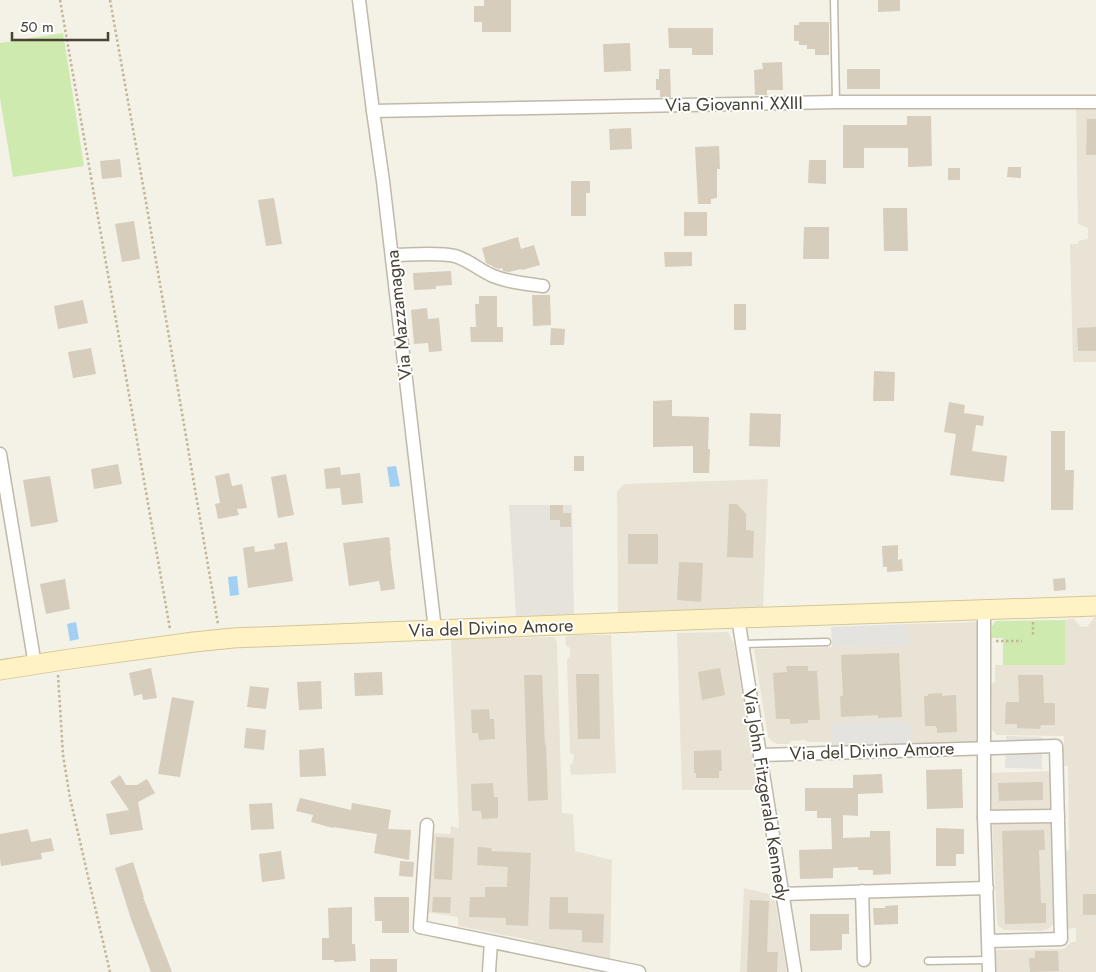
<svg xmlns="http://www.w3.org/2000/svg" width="1096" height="972" font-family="Jost,sans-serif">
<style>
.residential{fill:#e8e3d5}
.industrial{fill:#e6e2dc}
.green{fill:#ceeaae}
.parking{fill:#e5e3df}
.water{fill:#a1d0f3}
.building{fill:#d6cdbc}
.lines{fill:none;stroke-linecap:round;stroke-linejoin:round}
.service-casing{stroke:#c0b9a9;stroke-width:9}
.minor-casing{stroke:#c0b9a9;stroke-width:15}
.secondary-casing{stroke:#d6c695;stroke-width:21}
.path{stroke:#c2b59a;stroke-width:2.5;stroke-dasharray:2.5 2.5;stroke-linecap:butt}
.service{stroke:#fff;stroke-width:6}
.minor{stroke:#fff;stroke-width:12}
.secondary{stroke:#fff3c6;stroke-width:19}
.labels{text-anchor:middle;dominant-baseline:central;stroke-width:4;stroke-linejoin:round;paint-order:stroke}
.street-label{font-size:18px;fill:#484136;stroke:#fff}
</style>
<rect width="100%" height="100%" fill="#f4f1e7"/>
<!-- residential -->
<g class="residential">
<polygon points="1076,107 1096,107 1096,362 1073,362 1070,244 1078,244 1078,241 1088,239 1088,228 1078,224"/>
<polygon points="768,479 763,609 618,615 617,492 624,484"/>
<polygon points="1095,617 1096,617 1096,972 996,972 995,950 1064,949 1071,942 1076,942 1076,928 1065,929 1062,851 1069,850 1068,766 1060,766 1060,746 1064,747 1064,736 996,735 992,729 991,684 995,682 995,665 1065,665 1065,620 1074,619 1080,626 1087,627"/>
<polygon points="980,622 980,744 911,745 910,721 831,724 832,742 808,742 805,740 791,741 789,744 777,744 773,742 768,737 754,649 908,645 908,624"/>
<polygon points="728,632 734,644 758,790 682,790 677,633"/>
<polygon points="569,635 611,635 616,773 571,775 570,765 573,763 574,755 570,753 567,660 570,656 570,648 566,645 565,638"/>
<polygon points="554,637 557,642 562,813 573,814 575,851 612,860 610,962 534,945 534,941 458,926 458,917 427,912 432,833 450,834 451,826 459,828 451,639"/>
<polygon points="1052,771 1052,809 992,811 990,773"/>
<polygon points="1052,820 1055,921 1050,928 1041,931 1004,930 998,926 997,919 992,822"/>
<polygon points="744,888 774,895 787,972 740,972"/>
</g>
<!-- industrial -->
<polygon class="industrial" points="509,505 572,505 574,614 516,616"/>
<!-- green -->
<g class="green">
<polygon points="63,33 84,166 13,177 0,98 0,43"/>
<polygon points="1065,620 1065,665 1003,665 1003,638 991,638 992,626 996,621"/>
</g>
<!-- parking -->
<g class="parking">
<polygon points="908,624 909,645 832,647 831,627"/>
<polygon points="910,721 912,757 832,759 831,723"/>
<polygon points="1006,736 1042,737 1042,769 1005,768"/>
</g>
<!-- water -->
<g class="water">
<polygon points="396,466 400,486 390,487 387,467"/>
<polygon points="237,576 239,595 230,596 228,577"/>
<polygon points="76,622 79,639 70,641 67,624"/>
</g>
<!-- building -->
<g class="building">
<polygon points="484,0 511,0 511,32 482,32 482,22 474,22 474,6 484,6"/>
<polygon points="878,0 900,0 900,11 878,12"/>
<polygon points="799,22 829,22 829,55 815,55 815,49 807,49 807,45 799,45 799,41 794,41 794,25 799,25"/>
<polygon points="668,28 713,28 713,55 692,55 692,48 669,48"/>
<polygon points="630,43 631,71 604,72 603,44"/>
<polygon points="782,62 783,90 767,90 767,95 755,95 754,70 763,69 762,63"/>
<polygon points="659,69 670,69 671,97 660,97 660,90 656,90 656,79 659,79"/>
<rect x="847" y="69" width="33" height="20"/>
<polygon points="907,116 931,116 932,166 908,167 908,148 864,148 864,168 843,168 843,125 907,125"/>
<polygon points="1087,119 1096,119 1096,155 1086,155"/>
<polygon points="631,128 632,149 610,150 609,129"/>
<polygon points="719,146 720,169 717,169 717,198 711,199 711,204 698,204 695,147"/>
<polygon points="120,159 122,177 102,179 100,161"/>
<polygon points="809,160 826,160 826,184 808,183"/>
<polygon points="1008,167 1021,167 1021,178 1007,177"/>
<rect x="948" y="168" width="12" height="12"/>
<polygon points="571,181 590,181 590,193 586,193 586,216 571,216"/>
<polygon points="274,198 282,244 266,246 258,200"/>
<polygon points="883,208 907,208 908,251 884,251"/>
<rect x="684" y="212" width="23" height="24"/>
<polygon points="134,221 140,259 122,262 115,224"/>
<polygon points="804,227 829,227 829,259 803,259"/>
<polygon points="518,237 521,249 534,245 540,265 522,270 521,269 509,272 503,271 502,268 499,269 493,267 491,265 490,265 486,263 482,248"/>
<polygon points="664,252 692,252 692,266 665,267"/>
<polygon points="451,271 452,285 436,286 436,289 414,290 413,273"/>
<polygon points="532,295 550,295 551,325 533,326"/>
<polygon points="479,296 497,296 497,327 503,327 503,342 471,342 470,327 476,327 475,304 479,304"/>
<polygon points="83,300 88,323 58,329 54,306"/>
<rect x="734" y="304" width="12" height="26"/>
<polygon points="427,308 428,319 439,318 442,351 429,352 428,343 414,344 411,310"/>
<polygon points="1096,327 1096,351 1078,351 1077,328"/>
<polygon points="551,328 565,329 564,345 550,345"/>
<polygon points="91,348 96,374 73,378 68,352"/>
<polygon points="874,371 895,372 894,401 873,401"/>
<polygon points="672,400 672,416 709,417 708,449 710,449 709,473 693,473 693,446 653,447 653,401"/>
<polygon points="949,402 965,405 964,413 984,416 983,426 976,425 972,451 1007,456 1004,482 950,475 956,434 944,432"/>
<polygon points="750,413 781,414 780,447 749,446"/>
<polygon points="1051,431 1065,431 1065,470 1074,470 1073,510 1051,510"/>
<rect x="574" y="456" width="10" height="15"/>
<polygon points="118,464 122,484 94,489 91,469"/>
<polygon points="340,467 341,475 360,473 363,503 342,505 340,488 326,489 324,469"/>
<polygon points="229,473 232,486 242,484 247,508 237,509 239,515 218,519 215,504 220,503 215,476"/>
<polygon points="286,474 294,515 278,518 271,477"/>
<polygon points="50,476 58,522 31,527 23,480"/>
<polygon points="729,504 737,504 746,514 746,530 754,531 753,558 727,557"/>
<polygon points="550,505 563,505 563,513 571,513 571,527 560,527 560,520 550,520"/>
<rect x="628" y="534" width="30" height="30"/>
<polygon points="389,537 391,551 390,551 395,589 381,591 379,581 349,586 343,543"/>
<polygon points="287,542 293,581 248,588 243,548 254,546 255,552 275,549 274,544"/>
<polygon points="898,545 898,560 902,559 903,571 887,572 887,567 883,567 882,546"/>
<polygon points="679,562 703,563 701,602 677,600"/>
<polygon points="1065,578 1066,590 1054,591 1053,579"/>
<polygon points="65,579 70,609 46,614 40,584"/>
<polygon points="899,653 902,717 878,718 878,715 841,717 840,696 843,696 841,655"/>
<polygon points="786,666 808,666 808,671 817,671 820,720 808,720 808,723 790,724 790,719 776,719 773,673 787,672"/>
<polygon points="151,668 157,698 143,700 142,694 134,696 129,673"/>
<polygon points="720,668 725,695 702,700 698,672"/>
<polygon points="382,672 383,695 355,696 354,673"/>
<polygon points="576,674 599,674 600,739 578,739"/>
<polygon points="524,675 542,675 545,745 546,745 548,800 528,801"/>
<polygon points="1018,675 1043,675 1044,703 1055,703 1055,725 1041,725 1040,729 1017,728 1017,724 1005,724 1006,702 1019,702"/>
<polygon points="321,681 322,709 299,710 297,682"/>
<polygon points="250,686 269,688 266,709 247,707"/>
<polygon points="942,693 942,696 956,695 957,732 937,733 937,728 936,728 936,726 925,726 924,696 928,696 928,694"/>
<polygon points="172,697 194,701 180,777 158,774"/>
<polygon points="489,709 490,719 494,719 495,739 479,740 478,733 472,733 471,710"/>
<polygon points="246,728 266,730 264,750 244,748"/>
<polygon points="324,748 326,776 300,777 299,750"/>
<polygon points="721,750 722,771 719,771 719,778 696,778 696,773 694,773 694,751"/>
<polygon points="962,769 963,808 927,809 926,770"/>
<polygon points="882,774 883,793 858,794 858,816 843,815 843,838 870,837 870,831 890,831 891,874 873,875 873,870 858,870 858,867 833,868 833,878 800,879 799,850 832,849 831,818 817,818 817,811 805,811 805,788 853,788 853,775"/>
<polygon points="120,775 126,785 137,785 147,779 155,793 138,802 143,830 110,835 106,814 129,810 110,782"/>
<polygon points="1043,782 1043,800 999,801 998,783"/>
<polygon points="493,783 494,797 498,797 498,818 482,819 481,811 472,811 471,784"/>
<polygon points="300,798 351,810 352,803 391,810 388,829 411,830 409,860 374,853 377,834 333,827 333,828 311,822 313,815 296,811"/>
<polygon points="272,803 274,829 251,830 249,804"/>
<polygon points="936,828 964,829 964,854 956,854 956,866 936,866"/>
<polygon points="28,829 31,842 51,838 54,851 41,853 42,859 1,866 0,859 0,834"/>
<polygon points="1044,830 1045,850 1039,850 1041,903 1046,903 1046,923 1005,924 1002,831"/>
<polygon points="436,837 454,838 452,880 434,879"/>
<polygon points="478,847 492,848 491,851 531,853 528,926 506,925 506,918 469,917 470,897 485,897 485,887 507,887 508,867 477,865"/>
<polygon points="281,851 285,879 262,882 259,854"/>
<polygon points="400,861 414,862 413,877 399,876"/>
<polygon points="133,862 144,897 143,897 172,972 151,972 131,919 115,868"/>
<rect x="1083" y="894" width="13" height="21"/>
<polygon points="374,897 409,897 409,933 382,933 382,921 375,921"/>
<polygon points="433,897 451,897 450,913 432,912"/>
<polygon points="550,897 568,897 568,913 604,914 603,943 582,942 582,930 549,929"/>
<polygon points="750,900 769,901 767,952 778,952 777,972 747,972"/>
<polygon points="898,905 898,924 874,925 873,908 885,908 885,906"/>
<polygon points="352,907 352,944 355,944 356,961 334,962 334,960 322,960 322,938 329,938 328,908"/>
<polygon points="810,914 849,914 849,934 842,934 842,950 810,951"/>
<polygon points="1035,951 1058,951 1059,971 1030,972 1029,958 1035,958"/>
<rect x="370" y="959" width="27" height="13"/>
</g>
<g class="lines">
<!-- service casing -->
<g class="service-casing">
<g id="service">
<polyline points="834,0 836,102"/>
<polyline points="742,644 827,642"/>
<polyline points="928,961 989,960"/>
</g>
</g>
<!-- minor casing -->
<g class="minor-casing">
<g id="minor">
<polyline points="359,0 373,111 383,181 435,630"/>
<polyline points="373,111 836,102 1096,102"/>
<path d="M392,255c18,0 45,-3 63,1 14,4 24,14 38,20 15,6 33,8 50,10"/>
<polyline points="0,454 35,665"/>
<polyline points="984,610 984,817 989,972"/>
<polyline points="738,618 795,972"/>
<polyline points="760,755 1056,746 1061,939 989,941"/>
<polyline points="984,817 1058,816"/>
<polyline points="427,825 420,927 639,972"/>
<polyline points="862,891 864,960"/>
<polyline points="782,894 987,888"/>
<polyline points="489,972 491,942"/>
</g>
</g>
<!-- secondary casing -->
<g class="secondary-casing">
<polyline id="secondary" points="0,670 70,659 194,642 233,638 738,618 1096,606"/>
</g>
<!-- path -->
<g class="path">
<polyline points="60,0 170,629"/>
<polyline points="110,0 146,202 218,624"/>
<polyline points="1033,622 1033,637"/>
<polyline points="996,641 1022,641"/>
<polyline points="58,675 63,755 70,798 110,972"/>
</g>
<!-- service -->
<use href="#service" class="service"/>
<!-- minor -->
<use href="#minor" class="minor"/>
<!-- secondary -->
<use href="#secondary" class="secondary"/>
</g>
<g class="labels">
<!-- street labels -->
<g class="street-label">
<text transform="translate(734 104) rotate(-1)">Via Giovanni XXIII</text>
<text transform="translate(399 315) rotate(-96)">Via Mazzamagna</text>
<text transform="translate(491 628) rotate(-2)">Via del Divino Amore</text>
<text transform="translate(872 751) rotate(-2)">Via del Divino Amore</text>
<text transform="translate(766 795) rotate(81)">Via John Fitzgerald Kennedy</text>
</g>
</g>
<!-- scale -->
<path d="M12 32v8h96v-8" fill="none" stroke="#484136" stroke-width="2.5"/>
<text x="20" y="32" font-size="15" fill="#484136" stroke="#ffffff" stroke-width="4" paint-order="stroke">50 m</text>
</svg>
